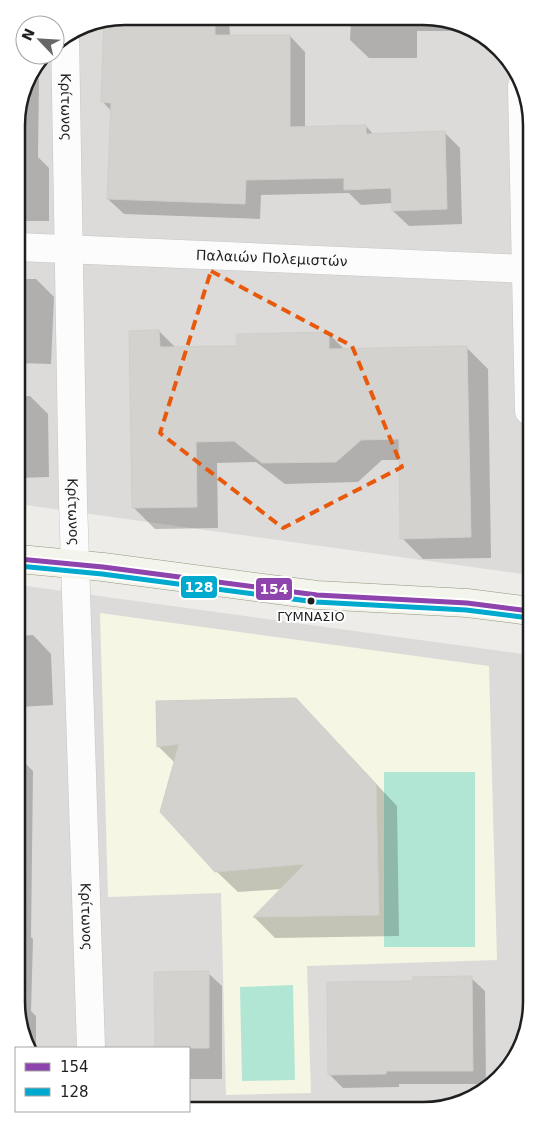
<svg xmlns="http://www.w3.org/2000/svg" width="548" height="1127" font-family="'DejaVu Sans',sans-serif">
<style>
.residential{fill:#dcdbd9}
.education{fill:#f6f6e4}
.pitch{fill:#b2e6d4}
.shadow{fill:#0003}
.building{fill:#d4d2cf;stroke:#d1cec9}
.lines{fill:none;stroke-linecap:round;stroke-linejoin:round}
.minor-casing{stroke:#c6c6c4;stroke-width:29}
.secondary-casing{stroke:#94987f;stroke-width:29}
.minor{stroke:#fcfcfc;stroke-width:28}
.secondary{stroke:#f3f4eb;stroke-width:28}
.bus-1-casing{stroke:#fff;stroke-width:9}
.bus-2-casing{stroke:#fff;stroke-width:9}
.bus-1{stroke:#8e44ad;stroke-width:5}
.bus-2{stroke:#00a9ce;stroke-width:5}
.marked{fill:none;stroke:#e8590c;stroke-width:4;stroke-dasharray:10 6;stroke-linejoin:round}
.bus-dot{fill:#1f1f1f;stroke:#fff;stroke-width:2}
.labels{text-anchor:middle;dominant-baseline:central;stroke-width:4;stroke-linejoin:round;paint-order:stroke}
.bus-label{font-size:13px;fill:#1f1f1f;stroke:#fff}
.street-label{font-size:14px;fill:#1f1f1f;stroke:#fff}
.rim{fill:none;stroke:#1f1f1f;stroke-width:2.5}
.line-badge{stroke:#fff;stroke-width:2}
.badge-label{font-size:14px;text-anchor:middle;font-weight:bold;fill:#fff}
</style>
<rect width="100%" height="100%" fill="#edece8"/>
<!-- residential -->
<g class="residential">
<polygon points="125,16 444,18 495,43 528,96 530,575 18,504 17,111 28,76 44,55 55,55 55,42 83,24"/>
<polygon points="19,585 530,655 531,1010 509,1069 452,1107 189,1108 189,1048 31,1048 20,1031"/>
</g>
<!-- education -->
<polygon class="education" points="100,613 489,666 497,960 307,966 311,1093 226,1095 221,893 108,897"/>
<!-- pitch -->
<g class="pitch">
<rect x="384" y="772" width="91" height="175"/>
<polygon points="293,985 295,1080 242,1081 240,987"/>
</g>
<!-- shadow -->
<g class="shadow">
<polygon points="125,16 229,17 230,36 290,36 305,52 305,128 366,126 374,135 444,132 460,148 462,224 409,226 393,211 393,203 361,205 349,193 261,195 260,219 124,214 108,199 112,112 103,102 106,26 101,21"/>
<polygon points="346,18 444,18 454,23 454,31 417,31 417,58 369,58 350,40 351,22"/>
<polygon points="31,72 39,79 38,157 49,168 49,221 17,221 17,111 28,76"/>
<polygon points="18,279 36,279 54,297 51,364 18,363"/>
<polygon points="159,331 176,348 238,347 328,333 345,350 467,348 488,369 491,558 423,559 402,538 400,460 382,460 358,482 285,484 256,462 217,463 218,528 155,529 133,507"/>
<polygon points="18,396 30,396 48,414 49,477 18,478"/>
<polygon points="33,635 51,654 53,705 19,707 19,636"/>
<polygon points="317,721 397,806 399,936 275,938 254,917 282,889 238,892 216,871 175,763 158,746"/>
<polygon points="19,757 33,771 31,937 33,939 31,1011 36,1016 36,1048 31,1048 20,1031"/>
<polygon points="155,973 208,973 222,986 222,1079 189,1079 189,1048 156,1048"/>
<polygon points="471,978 485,991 486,1084 399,1084 399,1087 343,1088 329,1074"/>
</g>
<!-- building -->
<g class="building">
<polygon points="125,16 215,17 215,35 290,35 290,127 366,125 366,134 445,131 447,209 392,211 391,188 344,190 344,178 246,180 245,204 107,199 111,103 101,102 104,20"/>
<polygon points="159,330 160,347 237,346 236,334 329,332 329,349 467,346 471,537 400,539 399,439 361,440 336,462 262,463 234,441 196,442 197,507 132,508 129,331"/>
<polygon points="296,698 376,784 379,915 253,917 305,864 215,872 160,812 179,744 157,747 156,701"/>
<polygon points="209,971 209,1048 155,1048 154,972"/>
<polygon points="472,976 473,1071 386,1071 386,1074 328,1075 327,982 413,981 413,977"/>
</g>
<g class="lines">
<!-- minor casing -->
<g class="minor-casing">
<g id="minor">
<path id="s1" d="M65,36l8,465 18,547"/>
<polyline points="522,86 529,411"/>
<path id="s2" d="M18,247l507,22"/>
</g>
</g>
<!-- secondary casing -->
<g class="secondary-casing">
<polyline id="secondary" points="19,559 103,567 317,595 467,603 530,611"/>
</g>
<!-- minor -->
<use href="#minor" class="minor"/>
<!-- secondary -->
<use href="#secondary" class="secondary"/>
<!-- bus-1 casing -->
<g class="bus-1-casing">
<polyline id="bus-1" points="19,559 103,567 317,595 467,603 530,611"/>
</g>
<!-- bus-2 casing -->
<g class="bus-2-casing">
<polyline id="bus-2" points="19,566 102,574 316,602 466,610 529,618"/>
</g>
<!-- bus-1 -->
<use href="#bus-1" class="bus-1"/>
<!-- bus-2 -->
<use href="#bus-2" class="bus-2"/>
</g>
<!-- marked area -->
<path class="marked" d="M211,271l141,75 50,121 -119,61 -123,-95z"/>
<!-- markers -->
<circle class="bus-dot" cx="311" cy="601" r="4.5"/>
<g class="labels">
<!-- bus labels -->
<g class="bus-label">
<text x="311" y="616">ΓΥΜΝΑΣΙΟ</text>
</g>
<!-- street labels -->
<g class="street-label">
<text stroke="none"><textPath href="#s1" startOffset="71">Κρίτωνος</textPath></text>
<text stroke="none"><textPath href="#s2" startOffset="254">Παλαιών Πολεμιστών</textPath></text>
<text stroke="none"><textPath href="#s1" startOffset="476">Κρίτωνος</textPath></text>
<text stroke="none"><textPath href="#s1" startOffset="881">Κρίτωνος</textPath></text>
</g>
</g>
<!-- crop -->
<path d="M0 0H548V1127H0ZM125 25H423A100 100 0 0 1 523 125V1002A100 100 0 0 1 423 1102H125A100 100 0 0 1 25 1002V125A100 100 0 0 1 125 25Z" fill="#fff" fill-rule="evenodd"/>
<path class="rim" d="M125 25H423A100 100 0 0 1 523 125V1002A100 100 0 0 1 423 1102H125A100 100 0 0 1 25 1002V125A100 100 0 0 1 125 25Z"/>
<g class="line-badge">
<rect x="180" y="575" width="38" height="24" rx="5" fill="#00a9ce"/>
<rect x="255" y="577" width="38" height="24" rx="5" fill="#8e44ad"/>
</g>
<g class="badge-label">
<text x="199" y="592">128</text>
<text x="274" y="594">154</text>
</g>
<!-- legend -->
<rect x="15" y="1047" width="175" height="65" fill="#ffffff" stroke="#a5a5a5"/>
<rect x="25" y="1063" width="25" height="8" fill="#8e44ad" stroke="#a5a5a5"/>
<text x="60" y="1072" font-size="15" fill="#1f1f1f">154</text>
<rect x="25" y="1088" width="25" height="8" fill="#00a9ce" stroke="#a5a5a5"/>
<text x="60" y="1097" font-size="15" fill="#1f1f1f">128</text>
<!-- north arrow -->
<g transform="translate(40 40) rotate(295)"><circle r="24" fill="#ffffff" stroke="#a5a5a5"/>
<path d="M0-4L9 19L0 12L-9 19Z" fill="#676765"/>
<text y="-8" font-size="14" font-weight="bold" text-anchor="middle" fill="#1f1f1f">N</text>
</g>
</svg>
